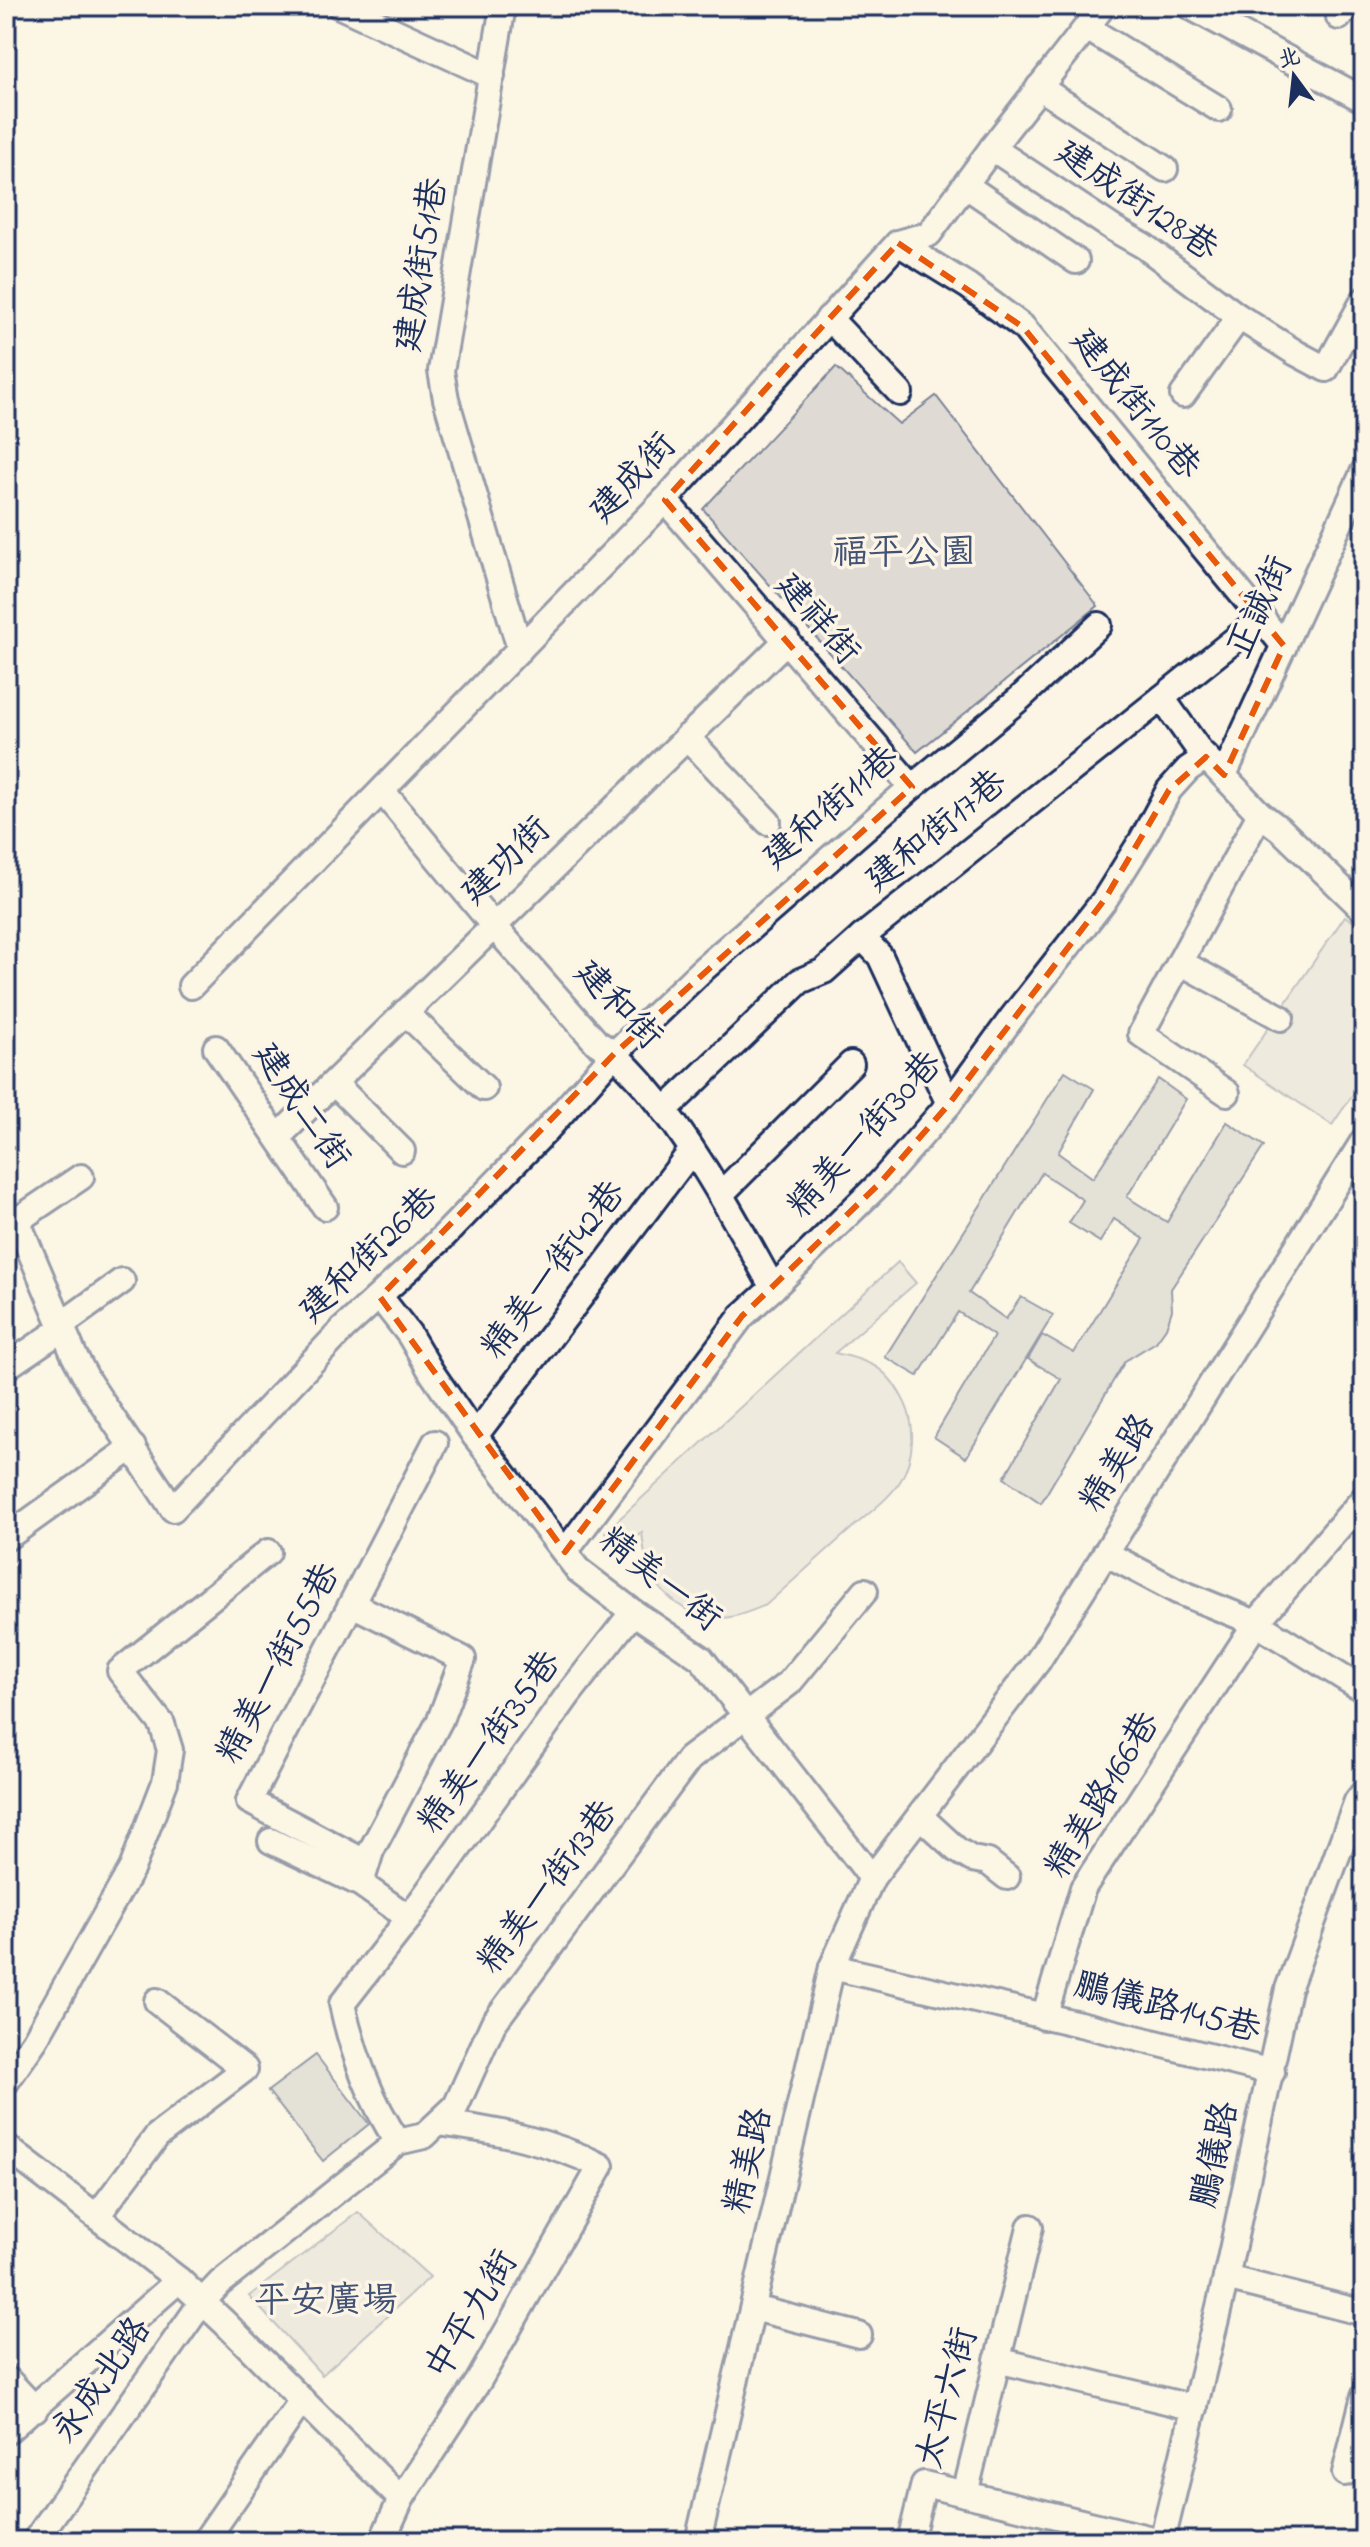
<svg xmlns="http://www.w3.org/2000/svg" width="1370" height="2547" font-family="'Indie Flower','LXGW WenKai TC',sans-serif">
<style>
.green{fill:#dfdbd4;stroke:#7d8599;stroke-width:2}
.building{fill:#c8c7c6;stroke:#1b2f5e;stroke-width:2}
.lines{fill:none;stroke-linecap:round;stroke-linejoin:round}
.minor-casing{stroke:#1b2f5e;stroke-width:30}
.minor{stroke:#fcf5e5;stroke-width:24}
.marked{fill:none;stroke:#e8590c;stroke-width:6;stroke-dasharray:16 10;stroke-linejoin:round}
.labels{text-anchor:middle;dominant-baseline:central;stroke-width:7;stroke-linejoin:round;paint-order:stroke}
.street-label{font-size:36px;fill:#1b2f5e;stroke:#fcf5e5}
.park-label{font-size:36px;fill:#425176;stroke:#fcf5e5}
</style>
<rect width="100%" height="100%" fill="#fcf5e5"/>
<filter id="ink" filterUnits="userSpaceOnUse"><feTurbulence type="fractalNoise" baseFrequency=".0125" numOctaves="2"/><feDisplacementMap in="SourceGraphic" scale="16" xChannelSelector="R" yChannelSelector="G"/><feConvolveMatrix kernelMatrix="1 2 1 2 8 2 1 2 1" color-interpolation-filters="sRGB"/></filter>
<g filter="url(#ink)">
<!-- green -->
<g class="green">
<polygon points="836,367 899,424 936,396 1098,606 917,752 703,509"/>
<polygon points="1345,916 1364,929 1364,1078 1332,1125 1243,1065"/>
<path d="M898,1262l18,21 -81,70c37,8 53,15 70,50 11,23 9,54 -4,77 -11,18 -32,33 -48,47 -29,26 -58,52 -87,78 -17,7 -36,15 -55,13 -11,-1 -21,-6 -29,-11 -31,-20 -37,-41 -40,-75l-21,18 -16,-18z"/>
<polygon points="358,2212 430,2277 322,2375 249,2296"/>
</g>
<!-- building -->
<g class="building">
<polygon points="1065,1071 1094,1089 1058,1153 1093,1178 1158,1079 1186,1099 1127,1197 1167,1222 1227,1122 1264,1146 1171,1289 1172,1310 1166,1328 1156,1342 1125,1361 1041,1503 1004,1478 1061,1379 1028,1359 1042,1335 1074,1353 1144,1239 1114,1219 1100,1242 1069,1223 1083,1200 1042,1173 969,1293 1006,1319 1021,1297 1053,1315 966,1458 934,1437 994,1336 958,1312 918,1376 885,1357"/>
<polygon points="316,2055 369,2124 323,2161 268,2091"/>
</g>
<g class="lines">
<!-- minor casing -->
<g class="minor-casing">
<g id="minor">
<polyline points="340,6 492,76"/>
<polyline points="503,6 441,371 446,399 520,649"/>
<polyline points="1189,6 1364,100"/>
<polyline points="1339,17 1347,6"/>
<polyline points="1087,28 1219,109"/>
<polyline points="1039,87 1165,169"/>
<polyline points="992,148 1114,229 1144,246 1239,317 1296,353 1326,369 1364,300"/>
<polyline points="965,185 1076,261"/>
<polyline points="898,243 968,286 1023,327 1284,646"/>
<polyline points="829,318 900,393"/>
<polyline points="1183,395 1239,317"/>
<polyline points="665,500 912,787"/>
<polyline points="1162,698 1199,750 1260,814 1281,830 1364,910"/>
<polyline points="687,737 768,822"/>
<polyline points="1224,775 1364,471"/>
<path d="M383,792l110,133 104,118c20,11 31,25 46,41 53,61 91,134 130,204"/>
<polyline points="862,937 880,956 949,1104"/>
<polyline points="1180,962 1281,1018"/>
<polyline points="191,986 665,500 898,243 929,234 992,148 1103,6"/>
<polyline points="405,1012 484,1088"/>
<polyline points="216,1048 325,1207"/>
<polyline points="334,1083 402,1151"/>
<polyline points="1227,1093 1141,1034 1260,814"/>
<polyline points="665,1110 800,981 824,971 862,937 1242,634 1264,620"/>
<polyline points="278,1137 787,640"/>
<polyline points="721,1194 851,1064"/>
<polyline points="17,1220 74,1355 89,1383 173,1509 343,1329 438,1242 544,1133 615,1053 701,971 912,787 1019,699 1099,625"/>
<polyline points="6,1228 81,1177"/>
<polyline points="380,1297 409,1334 432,1373 475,1436 578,1570 633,1612 701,1658 872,1878"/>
<polyline points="6,1367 62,1329 68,1320 122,1281"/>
<polyline points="475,1436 692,1150"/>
<polyline points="6,1538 133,1447"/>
<polyline points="565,1552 742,1316 773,1288 880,1183 949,1104 1011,1019 1105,899 1142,840 1169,790 1188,769 1206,757"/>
<polyline points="1105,1553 1177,1591 1256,1623 1364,1690"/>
<polyline points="352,1604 463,1659 440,1720 371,1851 363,1877"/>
<polyline points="921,1817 957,1850 972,1859 988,1862 1007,1877"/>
<path d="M271,1841l90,43 48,34 -67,86c10,47 29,98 56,138"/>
<polyline points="367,1863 249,1801 435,1443"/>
<polyline points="409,1918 568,1695 633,1612"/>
<polyline points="832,1967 1084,2025 1272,2072"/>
<polyline points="1044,2017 1083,1888 1256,1623 1364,1498"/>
<polyline points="6,2082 35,2040 132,1868 165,1782 170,1750 162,1724 120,1671 268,1552"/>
<polyline points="6,2147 179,2280 224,2322 401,2499"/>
<polyline points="97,2216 157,2136 245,2069 157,2001"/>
<polyline points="1226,2278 1364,2313"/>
<polyline points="754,2308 859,2335"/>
<polyline points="997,2360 1195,2408"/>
<polyline points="6,2378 35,2409"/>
<polyline points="6,2432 179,2280"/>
<polyline points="1345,2473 1364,2396"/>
<polyline points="965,2494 1160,2541"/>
<polyline points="35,2541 202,2302 220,2283 398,2142 424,2136 456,2106 493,2024 689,1759 789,1683 865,1591"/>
<polyline points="205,2541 302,2400"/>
<path d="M382,2541l19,-42 77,-117 123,-216c-50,-25 -106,-36 -162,-43"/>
<polyline points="698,2541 832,1967 872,1878 1038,1661 1364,1140"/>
<polyline points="910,2541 924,2484 965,2494 1030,2227"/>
<polyline points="1162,2541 1226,2278 1288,1989 1357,1801 1364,1792"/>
</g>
</g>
<!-- minor -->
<use href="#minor" class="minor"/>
</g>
</g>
<!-- marked area -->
<path d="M0 0H1370V2547H0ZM898,243l125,84 261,319 -60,129 -18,-18 -37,33 -64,109 -156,205 -69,79 -138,133 -177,236 -185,-255 235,-244 297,-266 -247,-287z" fill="#fcf5e5" fill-opacity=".55" fill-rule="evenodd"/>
<path class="marked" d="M898,243l125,84 261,319 -60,129 -18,-18 -37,33 -64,109 -156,205 -69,79 -138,133 -177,236 -185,-255 235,-244 297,-266 -247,-287z"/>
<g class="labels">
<!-- street labels -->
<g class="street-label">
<text transform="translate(1136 202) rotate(34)">建成街128巷</text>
<text transform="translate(423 265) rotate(-81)">建成街51巷</text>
<text transform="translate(1134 405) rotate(51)">建成街110巷</text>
<text transform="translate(634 479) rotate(-47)">建成街</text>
<text transform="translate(1261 608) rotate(-65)">正誠街</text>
<text transform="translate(816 620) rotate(49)">建祥街</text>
<text transform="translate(832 809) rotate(-41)">建和街11巷</text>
<text transform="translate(937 832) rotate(-39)">建和街17巷</text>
<text transform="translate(507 862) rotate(-44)">建功街</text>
<text transform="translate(617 1006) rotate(46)">建和街</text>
<text transform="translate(300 1107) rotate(56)">建成二街</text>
<text transform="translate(866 1136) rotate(-48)">精美一街30巷</text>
<text transform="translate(370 1256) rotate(-44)">建和街26巷</text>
<text transform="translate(555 1271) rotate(-53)">精美一街42巷</text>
<text transform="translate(1119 1464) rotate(-58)">精美路</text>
<text transform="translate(659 1581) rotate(38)">精美一街</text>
<text transform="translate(280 1664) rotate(-62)">精美一街55巷</text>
<text transform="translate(491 1743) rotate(-54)">精美一街35巷</text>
<text transform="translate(1104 1796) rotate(-59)">精美路166巷</text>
<text transform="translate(549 1888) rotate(-53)">精美一街13巷</text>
<text transform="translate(1167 2009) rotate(14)">鵬儀路145巷</text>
<text transform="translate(1217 2155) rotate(-78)">鵬儀路</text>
<text transform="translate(750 2161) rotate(-77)">精美路</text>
<text transform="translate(473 2316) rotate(-59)">中平九街</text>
<text transform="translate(103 2381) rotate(-55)">永成北路</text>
<text transform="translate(949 2398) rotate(-75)">太平六街</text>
</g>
<!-- park labels -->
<g class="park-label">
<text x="904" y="554">福平公園</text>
<text x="326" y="2302">平安廣場</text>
</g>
</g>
<!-- margin -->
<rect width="1370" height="2547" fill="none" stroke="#fcf5e5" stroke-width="32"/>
<rect x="16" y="16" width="1338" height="2515" fill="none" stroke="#1b2f5e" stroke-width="3" filter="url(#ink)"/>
<!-- north arrow -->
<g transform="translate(1294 76) rotate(345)" stroke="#fcf5e5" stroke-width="6" paint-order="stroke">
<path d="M0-6L14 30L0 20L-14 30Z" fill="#1b2f5e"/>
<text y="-12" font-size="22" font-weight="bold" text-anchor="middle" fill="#1b2f5e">北</text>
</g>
</svg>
